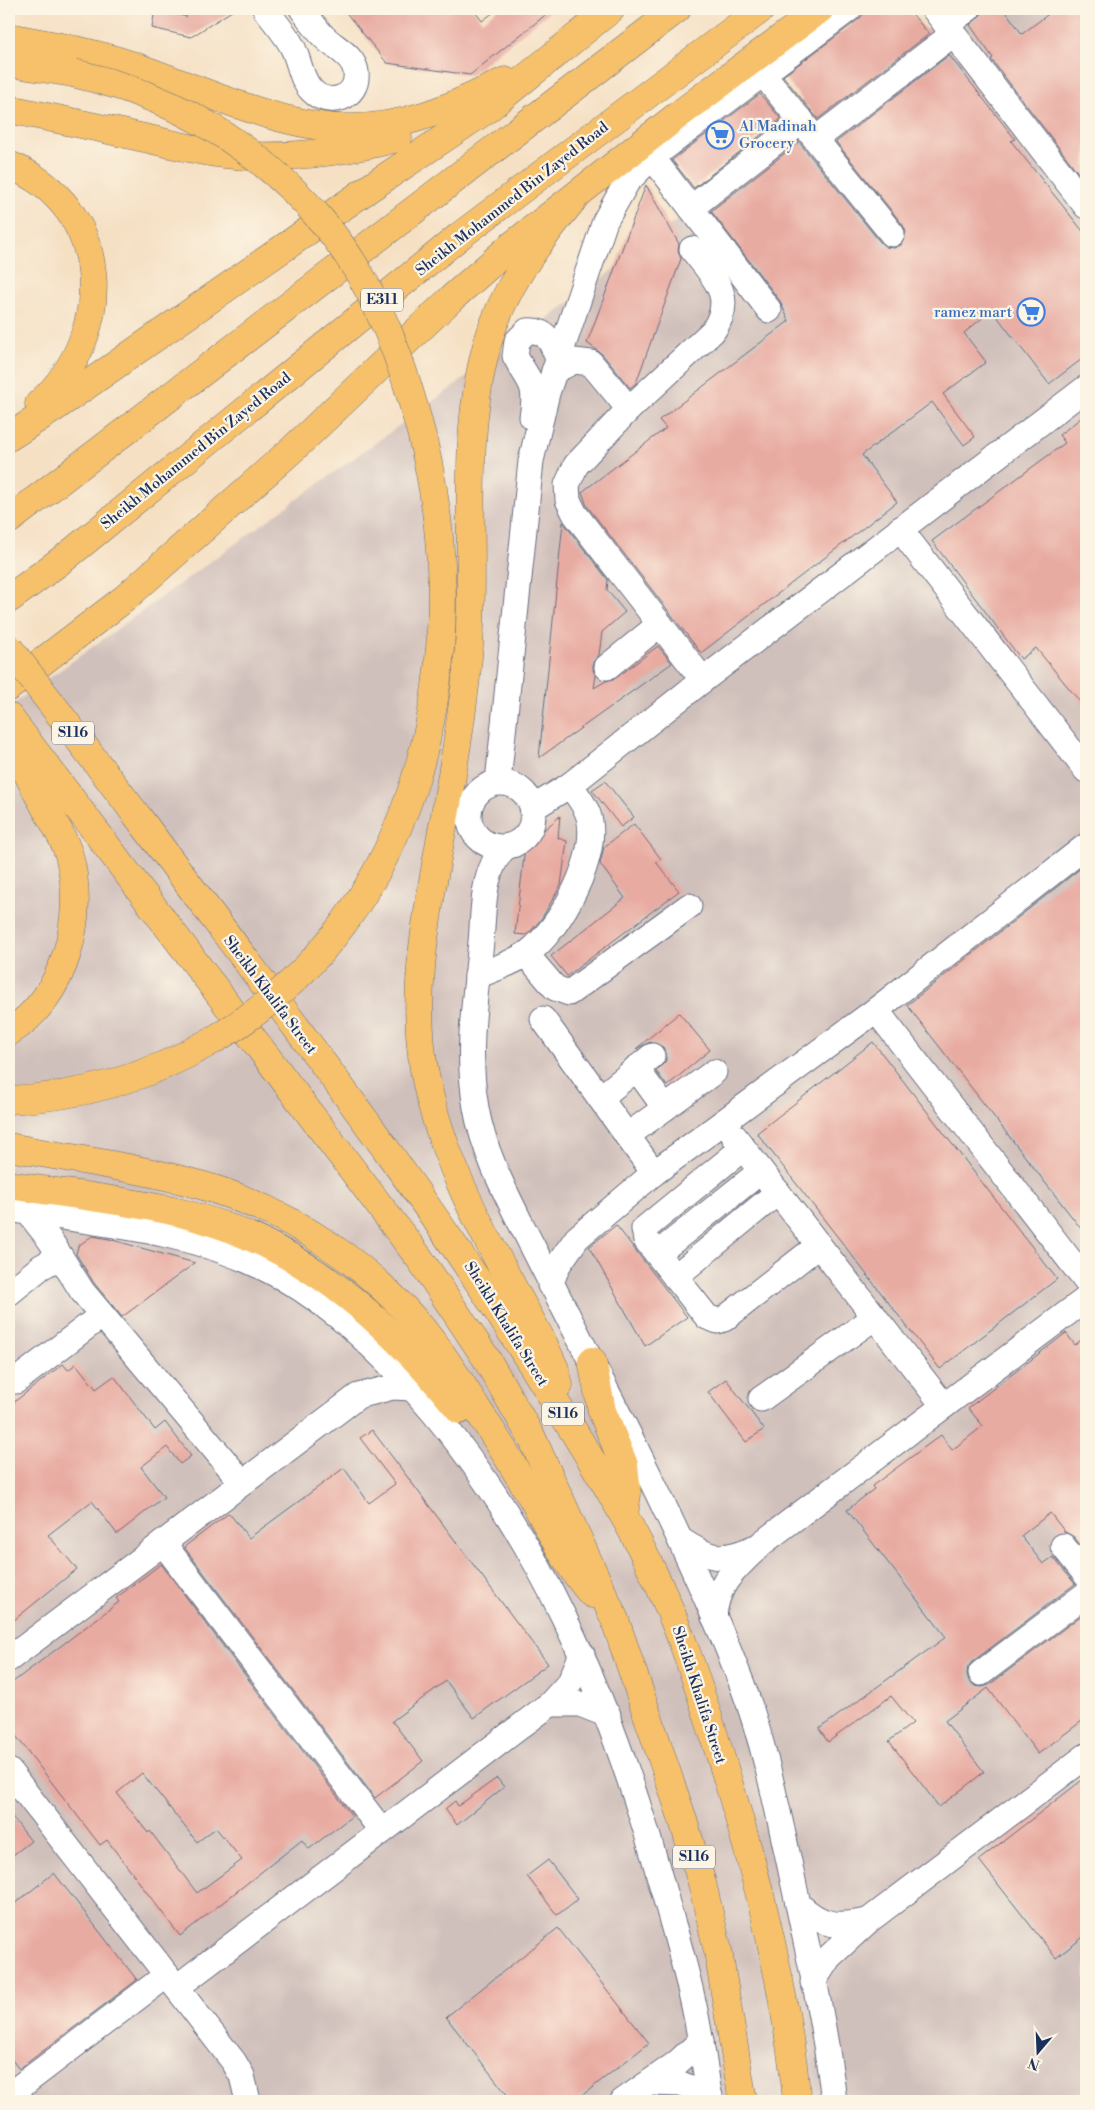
<svg xmlns="http://www.w3.org/2000/svg" width="1095" height="2110" font-family="'Libre Bodoni',serif">
<style>
.industrial{fill:#d0c0bb}
.building{fill:#e8aba2;fill-rule:evenodd}
.lines{fill:none;stroke-linecap:round;stroke-linejoin:round}
.minor-casing{stroke:#676d82;stroke-width:27}
.highway-casing{stroke:#676d82;stroke-width:29}
.minor{stroke:#fff;stroke-width:25}
.highway{stroke:#f6c16b;stroke-width:28}
.highway-bridge-casing{stroke:#676d82;stroke-width:29;stroke-linecap:butt}
.highway-bridge{stroke:#f6c16b;stroke-width:28}
.labels{text-anchor:middle;dominant-baseline:central;stroke-width:4.5;stroke-linejoin:round;paint-order:stroke}
.shield{fill:#fcf5e5;stroke:#5e6a86;stroke-width:1}
.shield-label{font-size:14px;font-weight:bold;fill:#1b2f5e}
.shop-label{font-size:15px;fill:#366cbe;stroke:#fcf5e5;text-anchor:start}
.street-label{font-size:15px;fill:#1b2f5e;stroke:#fcf5e5}
</style>
<rect width="100%" height="100%" fill="#fcf5e5"/>
<filter id="ink" filterUnits="userSpaceOnUse"><feTurbulence type="fractalNoise" baseFrequency=".02" numOctaves="2"/><feDisplacementMap in="SourceGraphic" scale="10" xChannelSelector="R" yChannelSelector="G"/><feConvolveMatrix kernelMatrix="1 2 1 2 8 2 1 2 1" color-interpolation-filters="sRGB"/></filter>
<filter id="wash" filterUnits="userSpaceOnUse"><feTurbulence type="fractalNoise" baseFrequency=".0096" numOctaves="4" result="noise"/><feDisplacementMap in="SourceGraphic" scale="20" xChannelSelector="R" yChannelSelector="G"/><feGaussianBlur stdDeviation="1.12" result="paint"/><feColorMatrix in="noise" values="0 0 0 0 0 0 0 0 0 0 0 0 0 0 0 0 0 1.4 0 .05"/><feComposite in="paint" operator="in"/></filter>
<g filter="url(#wash)">
<rect width="100%" height="100%" fill="#f5e0c4"/>
<!-- industrial -->
<polygon class="industrial" points="952,9 1086,9 1086,2101 9,2101 9,707 576,298"/>
<g id="blocks">
<!-- building -->
<g class="building">
<polygon points="155,9 186,17 189,9 235,9 191,37 152,28"/>
<polygon points="343,9 473,9 482,21 498,9 553,9 470,75 387,63"/>
<polygon points="869,9 908,9 929,34 818,119 783,76 858,20"/>
<polygon points="987,9 1004,9 1022,34 1055,9 1086,9 1086,183 991,59 993,58 970,25"/>
<polygon points="949,55 1015,139 1011,141 1086,235 1086,356 1049,384 992,310 964,333 986,362 943,394 975,437 964,445 932,402 862,455 897,502 701,653 587,506 582,492 666,428 659,420 789,321 780,301 711,211 799,142 881,243 886,247 894,248 901,245 906,232 903,225 836,142"/>
<polygon points="760,94 781,119 694,188 672,160"/>
<polygon points="646,185 679,244 678,251 681,259 636,383 630,388 602,354 587,343"/>
<polygon points="1086,414 1086,709 1036,648 1021,659 932,541 1065,443 1059,435"/>
<polygon points="563,522 608,580 607,590 625,612 602,632 599,655 593,662 593,670 596,676 594,688 606,681 616,678 658,646 672,663 539,758"/>
<polygon points="605,781 634,817 621,827 592,790"/>
<polygon points="560,816 558,838 567,841 561,885 542,918 531,931 526,935 515,934 526,839 534,839"/>
<polygon points="634,824 661,859 656,862 679,891 567,976 551,956 625,898 600,864 604,847"/>
<polygon points="1086,864 1086,1235 907,1005"/>
<polygon points="679,1013 710,1050 667,1086 656,1071 666,1061 666,1053 663,1047 650,1042 636,1049"/>
<polygon points="873,1042 1057,1279 940,1369 757,1133"/>
<polygon points="616,1225 687,1317 645,1346 589,1247"/>
<polygon points="92,1236 109,1239 195,1263 122,1317 94,1283 76,1254 78,1246"/>
<polygon points="1066,1333 1075,1345 1086,1336 1086,1552 1074,1537 1065,1532 1050,1513 1021,1536 1043,1564 1053,1557 1075,1584 972,1662 968,1667 967,1674 969,1681 975,1686 982,1687 989,1685 1086,1612 1086,1718 1038,1754 988,1688 945,1721 984,1772 939,1807 889,1741 913,1723 891,1696 828,1742 819,1729 946,1637 847,1510 874,1489 872,1486 941,1435 952,1450 983,1426 968,1408"/>
<polygon points="63,1364 68,1370 76,1364 96,1389 114,1376 155,1430 165,1422 191,1456 180,1464 167,1447 141,1467 164,1497 117,1534 92,1501 48,1535 77,1569 9,1624 9,1406"/>
<polygon points="726,1379 764,1429 746,1442 708,1392"/>
<polygon points="372,1430 548,1664 474,1718 446,1681 392,1721 423,1761 375,1798 184,1547 229,1513 249,1538 344,1468 369,1503 395,1484 360,1438"/>
<path d="M161,1564l191,252 -43,33 -7,-9 -122,96 -73,-96 -7,5 -91,-118v-42l110,-83 -3,-4zM142,1773l55,69 19,-14 26,32 -45,33 -47,-62 -2,2 -31,-40z"/>
<polygon points="1086,1777 1086,1935 1056,1958 979,1860"/>
<polygon points="497,1778 504,1787 457,1825 445,1809 455,1801 458,1806"/>
<polygon points="9,1813 31,1841 9,1858"/>
<polygon points="548,1860 578,1899 557,1915 527,1876"/>
<polygon points="54,1873 137,1980 19,2069 9,2056 9,1908"/>
<polygon points="558,1928 649,2043 575,2101 512,2101 446,2017"/>
</g>
</g>
</g>
<g filter="url(#ink)">
<use href="#blocks" fill-opacity="0" stroke="#676d82" stroke-width="1"/>
<g class="lines">
<!-- minor casing -->
<g class="minor-casing">
<g id="minor">
<path d="M265,9c9,12 20,24 27,37 8,15 8,33 20,45 17,17 47,7 44,-19 -2,-17 -23,-25 -33,-36 -8,-8 -14,-18 -21,-27"/>
<polyline points="934,9 1086,206"/>
<polyline points="946,25 968,9"/>
<polyline points="763,74 892,234"/>
<polyline points="825,132 944,41"/>
<polyline points="652,157 769,310"/>
<polyline points="691,208 802,121"/>
<path d="M692,249c21,28 45,47 21,82l-84,78 -53,56 -9,20 1,15 7,14 128,166"/>
<polyline points="554,371 574,361 591,363 629,409"/>
<path d="M532,417c6,-35 -3,-34 -17,-61l2,-15 10,-10c20,-2 25,12 31,28"/>
<polyline points="900,529 1086,770"/>
<polyline points="607,667 660,624"/>
<polyline points="498,782 531,461 547,393 605,221 627,182 652,157 849,9"/>
<circle cx="501" cy="815" r="32"/>
<polyline points="533,808 570,785 703,680 1086,388"/>
<path d="M505,847c-24,25 -21,63 -24,95 -6,58 -15,108 -5,166 7,40 25,76 43,112 24,48 49,95 73,143 55,105 107,211 150,321 22,58 36,127 49,187 16,76 34,153 43,230"/>
<polyline points="526,954 555,988 569,993 689,906"/>
<path d="M477,976c17,-7 37,-13 52,-24 31,-23 73,-99 59,-138 -4,-11 -12,-20 -18,-29"/>
<polyline points="876,1010 1086,1281"/>
<polyline points="543,1019 654,1173"/>
<polyline points="636,1068 665,1108"/>
<polyline points="600,1098 652,1056"/>
<polyline points="627,1136 714,1072"/>
<polyline points="734,1136 944,1406"/>
<polyline points="743,1148 644,1229 646,1240 707,1317 718,1321 724,1319 819,1245"/>
<path d="M9,1209c87,15 172,19 253,58 55,26 100,68 141,111 133,142 209,325 260,511 10,36 21,72 29,108 8,34 13,70 18,104"/>
<polyline points="28,1212 50,1240 82,1291 242,1482"/>
<polyline points="657,1254 761,1171"/>
<polyline points="675,1277 778,1192"/>
<polyline points="550,1285 558,1265 577,1238 654,1173 876,1010 1086,846"/>
<polyline points="9,1293 41,1267 59,1257"/>
<polyline points="16,1381 102,1315"/>
<polyline points="761,1399 875,1317"/>
<path d="M682,1541c27,18 41,21 71,7"/>
<polyline points="163,1543 382,1831"/>
<polyline points="1063,1546 1086,1575"/>
<path d="M714,1617c2,-35 24,-50 48,-74l324,-244"/>
<polyline points="9,1659 358,1396 393,1387 412,1388"/>
<polyline points="981,1673 1086,1594"/>
<polyline points="550,1704 580,1704 608,1715"/>
<polyline points="9,1771 234,2062 242,2076 248,2101"/>
<path d="M798,1904c24,23 39,23 70,17"/>
<polyline points="813,1982 829,1957 868,1921 1086,1756"/>
<polyline points="177,1987 550,1704 570,1682 582,1654"/>
<polyline points="651,2083 681,2084 710,2096"/>
<polyline points="9,2095 167,1975"/>
<polyline points="623,2101 677,2063 701,2041"/>
</g>
</g>
<!-- highway casing -->
<g class="highway-casing">
<g id="highway">
<path d="M9,37c42,8 84,15 125,29 62,22 144,60 209,62 57,2 111,-21 162,-47"/>
<polyline points="9,63 73,73"/>
<path d="M9,109c42,9 84,17 126,27 30,6 59,15 90,18 58,7 117,-2 173,-16"/>
<path d="M9,165c104,42 108,169 30,239"/>
<polyline points="9,437 54,408 368,189 486,110 611,9"/>
<polyline points="9,520 677,9"/>
<polyline points="9,599 67,556 461,235 761,9"/>
<polyline points="9,687 124,599 295,447 452,298 510,247 677,116 820,9"/>
<polyline points="9,717 420,1259 486,1358 532,1438 615,1620 682,1817 702,1883 718,1951 743,2101"/>
<path d="M138,817c141,189 288,374 411,575 35,56 71,112 100,172 33,66 54,136 76,207 33,108 61,217 72,330"/>
<path d="M9,1032c57,-35 77,-115 60,-177 -6,-21 -21,-41 -31,-61 -10,-18 -18,-37 -26,-56"/>
<path d="M9,1147c62,12 127,20 188,37 94,26 183,86 241,165 16,22 30,46 45,69 19,29 37,59 55,90 16,30 31,60 54,86"/>
<path d="M9,1185c57,9 116,15 172,28 119,29 204,105 279,197"/>
<polyline points="592,1361 602,1411 624,1465 627,1494 624,1515"/>
<path d="M559,1385l-4,-16 -11,-24c-46,-87 -100,-173 -119,-270 -15,-81 2,-159 16,-239 12,-63 23,-126 28,-191 7,-99 -9,-203 18,-300 15,-55 49,-100 85,-144"/>
</g>
</g>
<!-- minor -->
<use href="#minor" class="minor"/>
<!-- highway -->
<use href="#highway" class="highway"/>
<!-- highway-bridge casing -->
<g class="highway-bridge-casing">
<g id="highway-bridge">
<polyline points="9,648 138,817"/>
<path d="M9,1100c70,-3 138,-22 199,-57 222,-124 274,-407 206,-636 -19,-67 -46,-132 -92,-186 -66,-77 -150,-126 -249,-148"/>
</g>
</g>
<!-- highway-bridge -->
<use href="#highway-bridge" class="highway-bridge"/>
</g>
</g>
<!-- icons -->
<defs>
<g id="supermarket-ring" transform="scale(1.4375)"><circle r="9.5" fill="#fcf5e5" stroke="#3f7fe0" stroke-width="1.5"/><path d="M-6-5.5h2.5l.6 2H6L4.5 2H-2.5L-4.4-4H-6ZM-1.5 3.2a1.3 1.3 0 1 0 .1 0ZM3 3.2a1.3 1.3 0 1 0 .1 0Z" fill="#3f7fe0"/></g>
</defs>
<g fill-rule="evenodd">
<use href="#supermarket-ring" x="720" y="135"/>
<use href="#supermarket-ring" x="1031" y="312"/>
</g>
<g class="labels">
<!-- shield labels -->
<g class="shield">
<rect x="361" y="288.5" width="42" height="23" rx="4"/>
<rect x="52" y="721.5" width="42" height="23" rx="4"/>
<rect x="542" y="1402.5" width="42" height="23" rx="4"/>
<rect x="673" y="1845.5" width="42" height="23" rx="4"/>
</g>
<g class="shield-label">
<text x="382" y="300">E311</text>
<text x="73" y="733">S116</text>
<text x="563" y="1414">S116</text>
<text x="694" y="1857">S116</text>
</g>
<!-- shop labels -->
<g class="shop-label">
<text x="739" y="126">Al Madinah<tspan x="739" dy="17">Grocery</tspan></text>
<text x="1012" y="312" text-anchor="end">ramez mart</text>
</g>
<!-- street labels -->
<g class="street-label">
<text transform="translate(512 199) rotate(-38)">Sheikh Mohammed Bin Zayed Road</text>
<text transform="translate(196 451) rotate(-39)">Sheikh Mohammed Bin Zayed Road</text>
<text transform="translate(270 995) rotate(53)">Sheikh Khalifa Street</text>
<text transform="translate(506 1324) rotate(58)">Sheikh Khalifa Street</text>
<text transform="translate(699 1695) rotate(72)">Sheikh Khalifa Street</text>
</g>
</g>
<!-- margin -->
<rect width="1095" height="2110" fill="none" stroke="#fcf5e5" stroke-width="30"/>
<!-- north arrow -->
<g transform="translate(1038 2052) rotate(199)" stroke="#fcf5e5" stroke-width="4" paint-order="stroke">
<path d="M0-4L9 19L0 12L-9 19Z" fill="#1b2f5e"/>
<text y="-8" font-size="14" font-weight="bold" text-anchor="middle" fill="#1b2f5e">N</text>
</g>
</svg>
